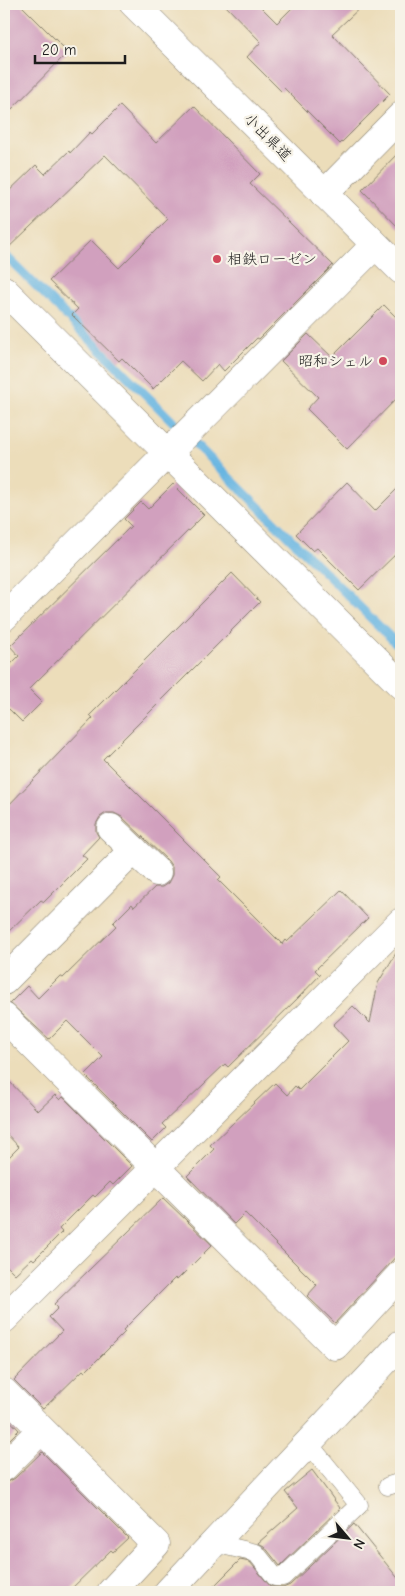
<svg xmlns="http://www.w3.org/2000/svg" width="405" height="1596" font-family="'Comic Neue','Klee One',sans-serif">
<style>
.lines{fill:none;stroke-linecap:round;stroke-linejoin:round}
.stream{stroke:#67b5e1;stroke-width:9}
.building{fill:#d1a0be}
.lane-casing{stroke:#847c6b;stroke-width:19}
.street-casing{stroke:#847c6b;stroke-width:29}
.secondary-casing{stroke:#847c6b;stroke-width:29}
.lane{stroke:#fff;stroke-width:18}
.street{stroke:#fff;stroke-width:28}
.secondary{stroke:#fff;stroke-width:28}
.poi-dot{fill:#d1495b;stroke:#f7f3e8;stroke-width:2}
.labels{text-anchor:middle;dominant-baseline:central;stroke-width:4.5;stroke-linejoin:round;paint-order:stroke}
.street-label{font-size:15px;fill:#1c1c1c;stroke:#f7f3e8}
.poi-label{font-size:15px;fill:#1c1c1c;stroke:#f7f3e8;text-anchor:start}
</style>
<rect width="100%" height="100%" fill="#f7f3e8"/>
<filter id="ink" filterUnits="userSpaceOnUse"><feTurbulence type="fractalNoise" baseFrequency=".02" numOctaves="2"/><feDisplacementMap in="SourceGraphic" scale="10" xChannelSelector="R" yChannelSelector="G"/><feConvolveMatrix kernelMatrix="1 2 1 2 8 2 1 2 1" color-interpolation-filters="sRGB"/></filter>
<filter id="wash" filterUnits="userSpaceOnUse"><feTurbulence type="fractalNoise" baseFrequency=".0096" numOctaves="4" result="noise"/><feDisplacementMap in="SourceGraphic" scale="20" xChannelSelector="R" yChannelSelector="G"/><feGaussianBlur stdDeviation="1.12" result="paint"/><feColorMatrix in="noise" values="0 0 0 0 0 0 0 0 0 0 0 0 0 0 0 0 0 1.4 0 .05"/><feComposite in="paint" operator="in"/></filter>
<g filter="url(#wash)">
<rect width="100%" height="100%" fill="#ecddba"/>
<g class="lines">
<!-- stream -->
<polyline class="stream" points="4,254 401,648"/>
</g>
<g id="blocks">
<!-- building -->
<g class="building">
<polygon points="4,4 20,4 68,52 4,117"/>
<polygon points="224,4 258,4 277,23 296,4 364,4 332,34 390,94 340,144 284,88 281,91 247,57 261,42"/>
<polygon points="120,106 156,143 194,106 260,174 250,184 333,265 259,339 257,338 224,371 218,364 202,381 181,361 153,389 122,358 119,361 72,315 78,309 49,281 91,240 119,268 168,219 105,155 4,252 4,196 36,165 45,174 69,151 70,153 90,132 92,134"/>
<polygon points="401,150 401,230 362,190"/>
<polygon points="384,305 401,322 401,394 347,449 307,409 318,397 281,361 308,334 332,357"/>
<polygon points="347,482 375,511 401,485 401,549 359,590 317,548 313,551 296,534"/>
<polygon points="173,484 204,515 29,689 42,702 22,722 9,709 4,714 4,662 8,667 19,656 10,646 131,526 124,519 141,502 148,509"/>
<polygon points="232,573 260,602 103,759 221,877 218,880 282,944 285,940 287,942 341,890 368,918 315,970 320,975 299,997 228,1067 225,1064 162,1124 166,1128 152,1142 85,1075 103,1057 67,1021 49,1039 10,1003 27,986 38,998 60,976 63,978 116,926 113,923 132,904 134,907 155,887 162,887 168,883 172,875 172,867 168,861 122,817 114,813 106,813 100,817 96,824 96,832 99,837 82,855 87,859 44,902 41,900 4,936 4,810 93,718 90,715"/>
<polygon points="401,945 401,1251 335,1323 307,1296 317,1285 245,1213 234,1224 187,1176 214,1149 210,1145 275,1083 287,1095 295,1086 299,1090 348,1041 333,1025 353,1006 370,1023 378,983"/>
<polygon points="4,1076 38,1111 55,1095 60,1100 63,1097 132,1166 113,1185 110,1182 95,1197 93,1195 59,1229 62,1232 34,1260 32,1258 15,1274 4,1263 4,1162 19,1147 4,1131"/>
<polygon points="163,1198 212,1245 177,1280 175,1278 123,1330 125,1332 85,1372 83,1370 43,1409 14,1380 62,1331 49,1317 58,1308 54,1304"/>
<polygon points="4,1414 19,1430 4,1445"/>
<polygon points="42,1452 128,1538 113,1552 111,1550 68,1592 4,1592 4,1482 8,1482 15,1478"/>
<polygon points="312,1470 340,1508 280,1566 264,1546 258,1543 298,1508 285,1492"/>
<polygon points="354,1524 401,1582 401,1592 208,1592 240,1560 250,1562 270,1586 283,1588 290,1585"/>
</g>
</g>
</g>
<g filter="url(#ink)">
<use href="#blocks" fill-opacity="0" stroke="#847c6b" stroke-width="1"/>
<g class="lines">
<!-- lane casing -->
<g class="lane-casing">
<g id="lane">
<polyline points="388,1486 401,1482"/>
<polyline points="214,1543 256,1553 275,1577 283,1577 359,1505 308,1443"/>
</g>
</g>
<!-- street casing -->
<g class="street-casing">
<g id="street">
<polyline points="4,290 401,685"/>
<polyline points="4,617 375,245"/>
<polyline points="111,828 157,872"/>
<polyline points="4,981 134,850"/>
<polyline points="4,1017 335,1346 401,1274"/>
<polyline points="4,1319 401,922"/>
<polyline points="4,1392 156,1544 111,1592"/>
<polyline points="4,1467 41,1430"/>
<polyline points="168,1592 401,1344"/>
</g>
</g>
<!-- secondary casing -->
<g class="secondary-casing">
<g id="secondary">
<polyline points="134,4 401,270"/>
<polyline points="324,194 401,116"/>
</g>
</g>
<!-- lane -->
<use href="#lane" class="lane"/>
<!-- street -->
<use href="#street" class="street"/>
<!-- secondary -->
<use href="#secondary" class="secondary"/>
</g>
</g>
<!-- markers -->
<g class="poi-dot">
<circle cx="217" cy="259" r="5"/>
<circle cx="383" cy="361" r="5"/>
</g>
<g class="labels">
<!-- street labels -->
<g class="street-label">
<text transform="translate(268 137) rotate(45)">小出県道</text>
</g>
<!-- poi labels -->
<g class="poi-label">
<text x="227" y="259">相鉄ローゼン</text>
<text x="373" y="361" text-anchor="end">昭和シェル</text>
</g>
</g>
<!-- margin -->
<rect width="405" height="1596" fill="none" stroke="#f7f3e8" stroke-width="20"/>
<!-- north arrow -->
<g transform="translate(348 1538) rotate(118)" stroke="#f7f3e8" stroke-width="4" paint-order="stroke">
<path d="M0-4L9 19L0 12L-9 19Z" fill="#1c1c1c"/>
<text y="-8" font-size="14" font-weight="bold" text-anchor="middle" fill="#1c1c1c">N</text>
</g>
<!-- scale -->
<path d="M35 55v8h90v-8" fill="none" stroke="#1c1c1c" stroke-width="2.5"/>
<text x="42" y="55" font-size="15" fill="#1c1c1c" stroke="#f7f3e8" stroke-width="4" paint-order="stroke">20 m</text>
</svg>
